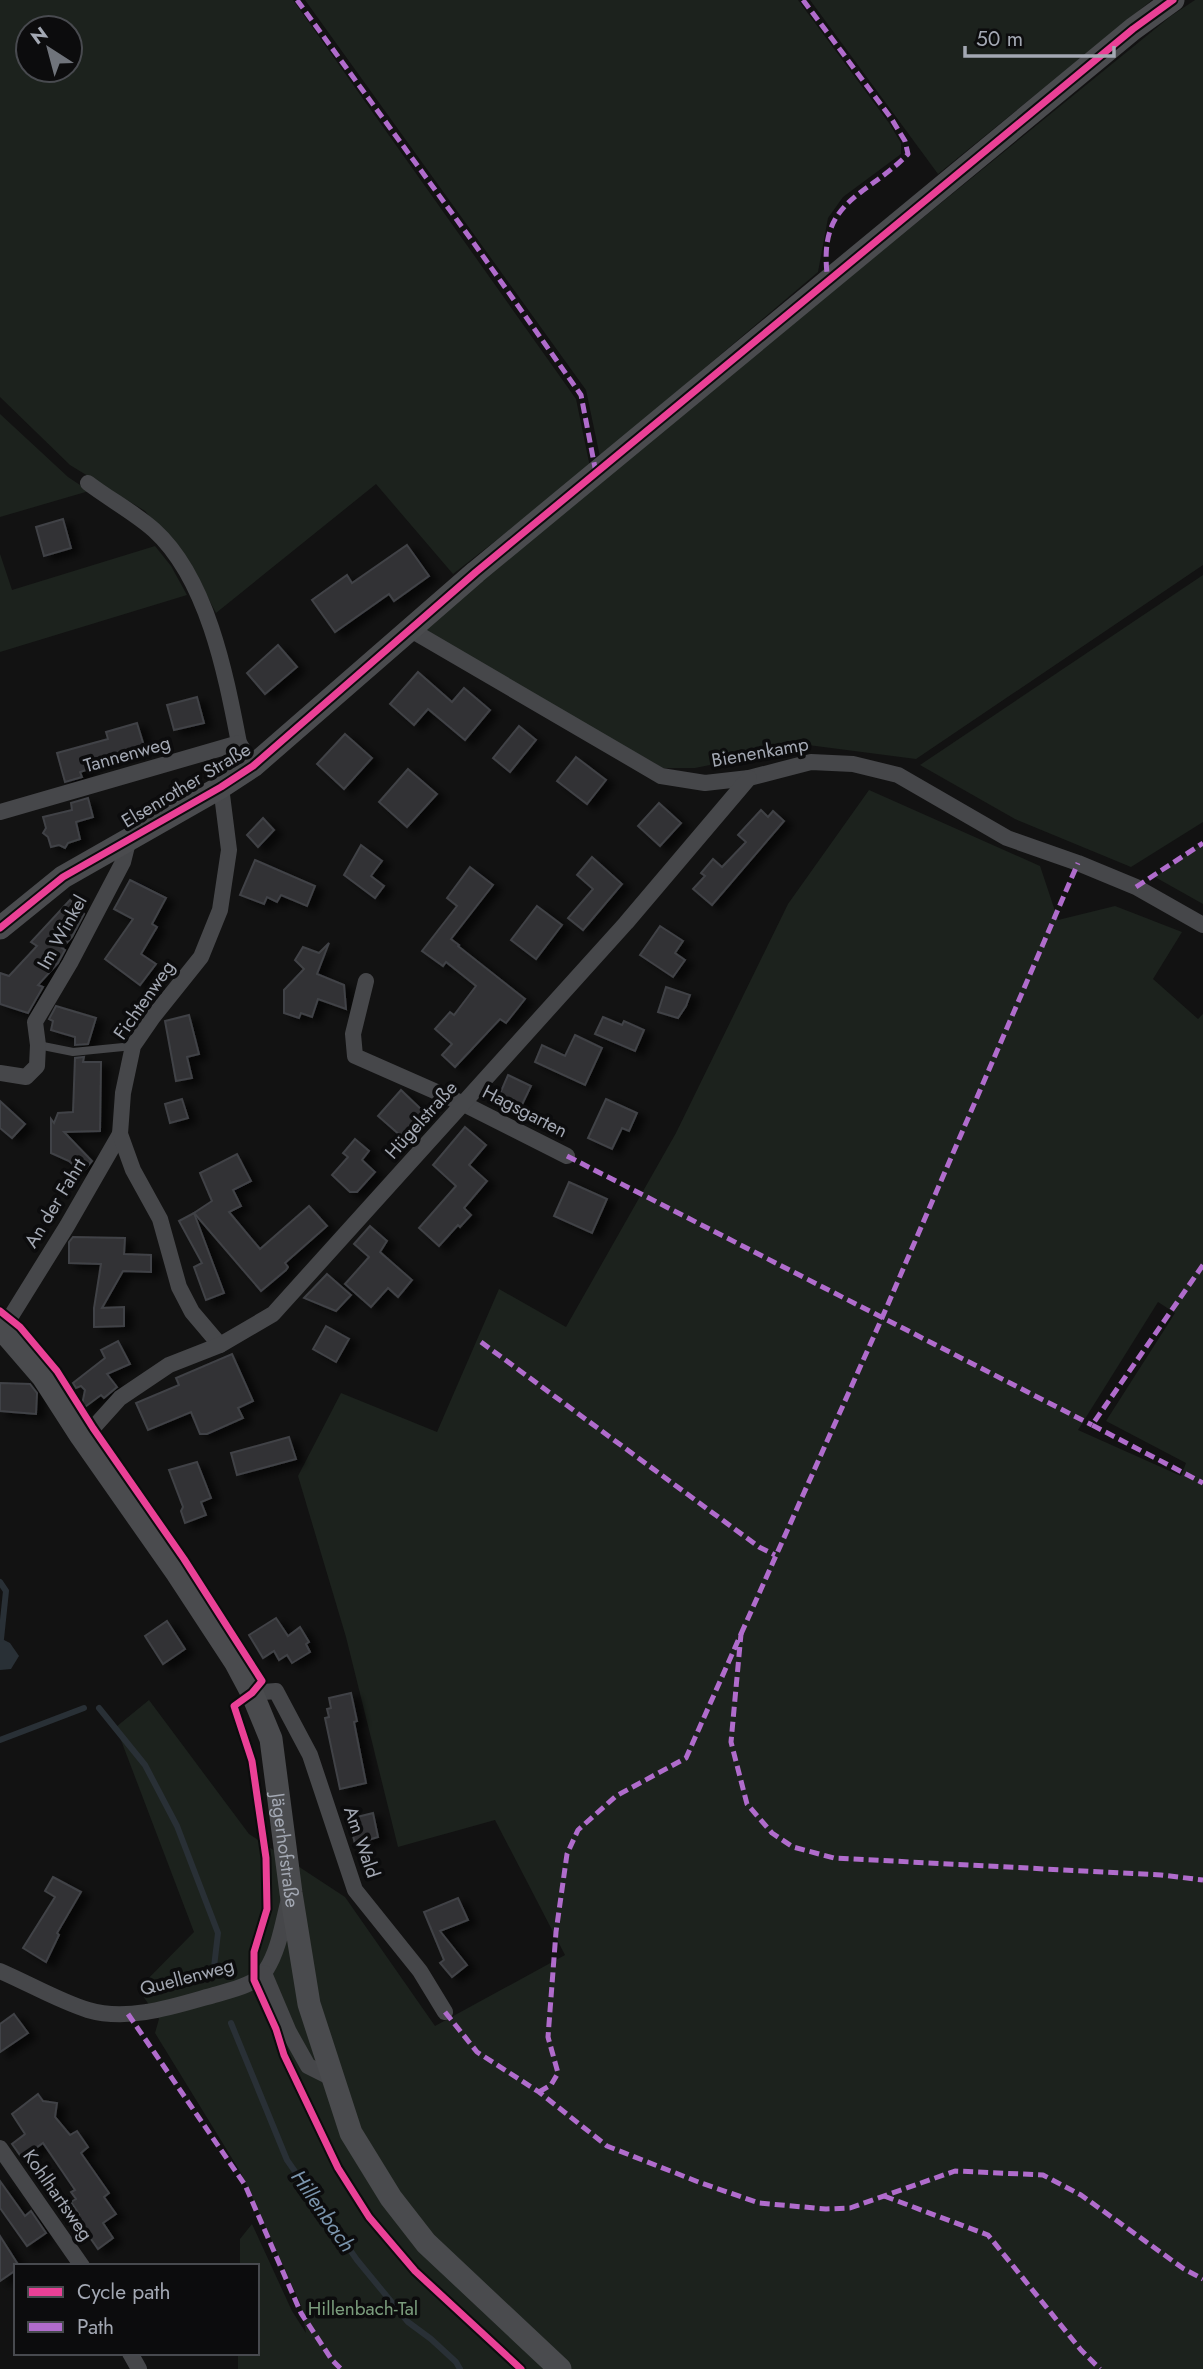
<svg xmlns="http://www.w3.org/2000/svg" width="1203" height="2369" font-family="Jost,sans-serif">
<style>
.green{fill:#1c221d;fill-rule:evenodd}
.water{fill:#293036}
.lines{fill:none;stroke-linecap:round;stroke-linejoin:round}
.stream{stroke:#293036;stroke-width:6}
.building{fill:#323235;stroke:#414246;stroke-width:2;filter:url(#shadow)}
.lane{stroke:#46474a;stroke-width:8}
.street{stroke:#46474a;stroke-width:16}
.secondary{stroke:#4a4b4e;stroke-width:23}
.quiet{stroke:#b06ccc;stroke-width:5;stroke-dasharray:10 5;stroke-linecap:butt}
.cycleway-casing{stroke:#0c0c0d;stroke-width:11}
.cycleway{stroke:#ea4096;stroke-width:7}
.labels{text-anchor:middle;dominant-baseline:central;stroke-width:7;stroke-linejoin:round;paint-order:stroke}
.street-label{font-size:19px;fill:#a3a8b3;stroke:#0c0c0d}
.park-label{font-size:19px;fill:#7b9d7d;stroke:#0c0c0d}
.water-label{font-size:21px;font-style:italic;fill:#7b95ad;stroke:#0c0c0d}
</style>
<defs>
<filter id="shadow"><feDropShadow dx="8" dy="4.5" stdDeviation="3.5" flood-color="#0009"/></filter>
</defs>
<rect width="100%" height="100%" fill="#121212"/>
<!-- green -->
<g class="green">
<path d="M0,0h293l283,399 14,68 -137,107 -77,-90 -160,129 -24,-46 -47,-56 -75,-46 -70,-68zM28,28h42v42h-42z"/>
<polygon points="305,0 798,0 889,123 901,143 901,154 843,197 828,218 818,272 600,457 586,390"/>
<polygon points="810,0 1152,0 938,174"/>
<polygon points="1195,0 1203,0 1203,565 916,759 808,745 695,768 663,768 417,629 1171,16"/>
<polygon points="0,414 68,477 89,491 0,517"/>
<polygon points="155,546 171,566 187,595 0,652 0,554 12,590"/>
<polygon points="1203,575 1203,822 1131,867 1015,819 920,765"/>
<path d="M869,790l171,76 18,54 57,-14 67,26 -29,47 45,40 5,-5v1355h-965v-16h19v-87h-17v-27l12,-15 40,87 14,22 -5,-28 -60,-132 -86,-140 4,-14 -21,-30 56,-57 -78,-205 33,-27 100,134 96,63 90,129 130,-71 -70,-135 -97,27 -52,-210 -48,-161 43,-83 96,39 62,-143 67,38 110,-194 112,-229zM1158,1302l17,11 -69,108 80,42 -5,13 -103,-46z"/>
<polygon points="1203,843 1203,904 1155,877"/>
</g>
<!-- water -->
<polygon class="water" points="0,1638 10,1643 19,1656 11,1669 0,1670"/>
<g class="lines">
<!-- stream -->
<g class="stream">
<polyline points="0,1582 6,1591 1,1639"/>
<polyline points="99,1708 145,1765 177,1826 218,1933 214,1967"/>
<polyline points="0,1740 84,1708"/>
<polyline points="231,2023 287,2160 357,2260 408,2322 431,2339 456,2362 460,2369"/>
</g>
</g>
<!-- building -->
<g class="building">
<polygon points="63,519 71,548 44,556 36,527"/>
<polygon points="407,545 429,576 394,601 389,594 335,632 312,600 347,575 352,583"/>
<polygon points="278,645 297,667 265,694 247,673"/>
<polygon points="418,672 452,702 464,688 490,710 465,740 428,709 414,725 390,704"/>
<polygon points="197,697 204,723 174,730 167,705"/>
<polygon points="137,723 144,746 87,762 89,769 80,772 82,777 65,782 57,753 108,739 106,732"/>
<polygon points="519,726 536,740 510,772 493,758"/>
<polygon points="345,734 372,758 344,789 317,764"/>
<polygon points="576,757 606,780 587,804 557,781"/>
<polygon points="408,769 437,794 407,827 379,802"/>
<polygon points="88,798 93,817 76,822 80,839 68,843 65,848 59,845 51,847 48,837 43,833 46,828 43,817 72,810 71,803"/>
<polygon points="659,803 681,823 660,846 638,826"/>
<polygon points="761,810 768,817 773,811 784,821 712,905 693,889 705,876 701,873 713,859 722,867 746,842 738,835"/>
<polygon points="263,818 274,830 258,847 247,835"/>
<polygon points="361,845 382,861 371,876 384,886 375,898 344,875"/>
<polygon points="592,857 622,884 583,930 568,918 593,889 577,875"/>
<polygon points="255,860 315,886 307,906 281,895 277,902 267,897 264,904 240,895"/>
<polygon points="470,867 493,885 451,939 459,945 458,946 525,999 506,1023 500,1019 455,1067 442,1055 452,1044 435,1029 450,1012 454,1015 476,986 446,962 443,966 422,951 457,906 447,898"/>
<polygon points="130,880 166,898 152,924 157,927 141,954 156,964 140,985 105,959 133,919 114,909"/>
<polygon points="70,900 84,914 72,937 62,948 65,950 58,963 38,985 43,987 28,1013 0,1004 0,973 9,976 37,946 31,942"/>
<polygon points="537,906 562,925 536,959 511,940"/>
<polygon points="660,926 683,941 675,953 685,960 673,977 640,955"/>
<polygon points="329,943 317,974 344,985 346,1009 318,999 312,1017 301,1013 299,1018 284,1013 284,990 304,969 295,960 303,947 319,953"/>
<polygon points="666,987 690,995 686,1006 678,1018 658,1012"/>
<polygon points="56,1006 96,1018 88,1044 75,1045 75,1037 51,1030 53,1021 49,1019"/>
<polygon points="189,1015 199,1054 187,1057 192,1078 176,1081 165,1021"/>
<polygon points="603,1017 622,1025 624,1021 644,1030 635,1051 595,1034"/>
<polygon points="575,1035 602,1048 585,1085 535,1062 542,1045 565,1056"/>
<polygon points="84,1057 83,1062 101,1062 100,1131 64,1132 92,1161 82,1173 69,1161 51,1153 51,1119 54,1123 58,1113 73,1112 75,1058"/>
<polygon points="508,1075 531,1086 518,1113 513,1111 506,1113 501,1105 496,1103"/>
<polygon points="401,1090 424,1112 401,1136 378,1116"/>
<polygon points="182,1099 188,1118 170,1123 165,1104"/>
<polygon points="606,1099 637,1113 629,1131 622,1128 612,1149 588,1138"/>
<polygon points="0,1101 25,1124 12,1138 0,1128"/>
<polygon points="465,1127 486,1145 469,1165 487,1181 464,1208 471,1215 460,1227 458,1225 439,1246 419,1228 456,1186 433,1165"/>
<polygon points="355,1139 369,1151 362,1160 375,1172 357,1192 350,1192 332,1175 348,1157 343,1153"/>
<polygon points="237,1154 251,1181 233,1190 241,1206 229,1212 260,1249 309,1206 327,1226 285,1263 288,1267 286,1270 261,1291 194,1213 212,1201 200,1173"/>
<polygon points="569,1182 607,1199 592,1233 554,1216"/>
<polygon points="194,1213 224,1293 206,1300 194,1267 202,1263 179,1221"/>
<polygon points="370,1226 387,1241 380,1252 412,1280 398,1297 388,1288 371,1307 345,1284 369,1257 354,1244"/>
<polygon points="73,1237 125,1238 124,1254 151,1255 151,1272 123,1271 102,1308 124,1307 124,1326 94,1327 94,1308 101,1264 69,1263 69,1242"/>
<polygon points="327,1274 351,1295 336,1311 304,1298"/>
<polygon points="326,1326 349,1339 336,1362 313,1349"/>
<polygon points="118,1341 130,1364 107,1374 117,1387 104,1398 101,1395 81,1410 85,1390 81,1386 76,1388 73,1383 105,1358 101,1350"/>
<polygon points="232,1354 253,1401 238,1408 243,1418 207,1434 200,1434 191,1412 148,1430 136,1403 179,1385 176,1378"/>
<polygon points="0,1383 30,1384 37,1393 36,1414 0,1411"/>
<polygon points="289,1437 296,1459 237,1475 231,1453"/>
<polygon points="197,1462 211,1498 201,1502 206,1515 185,1523 181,1511 183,1507 169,1470"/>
<polygon points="276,1618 288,1636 300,1627 309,1642 306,1644 310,1652 292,1663 287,1655 279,1660 274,1651 263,1658 249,1635"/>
<polygon points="167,1621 185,1649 163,1664 145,1636"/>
<polygon points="351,1693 357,1721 354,1722 366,1783 340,1789 325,1718 329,1717 327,1709 331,1708 329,1698"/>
<polygon points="373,1813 378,1837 355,1844 349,1819"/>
<polygon points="53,1877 81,1892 57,1933 59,1935 46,1962 23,1948 55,1897 45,1891"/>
<polygon points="458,1898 468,1920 440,1931 467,1965 452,1977 440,1963 444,1960 424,1912"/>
<polygon points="14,2014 28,2033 0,2052 0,2024"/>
<polygon points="38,2094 43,2101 57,2103 55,2117 70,2135 77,2131 88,2147 81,2153 109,2193 104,2197 116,2214 103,2223 113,2238 98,2249 75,2216 79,2214 71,2202 76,2199 71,2192 75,2190 43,2143 22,2158 12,2144 25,2134 12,2114"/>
<polygon points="0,2181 25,2216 31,2211 46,2233 27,2246 0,2208"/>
<polygon points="0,2236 19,2266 16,2266 16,2270 0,2281"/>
</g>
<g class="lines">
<!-- lane -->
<polyline class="lane" points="38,1045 73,1052 133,1046"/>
<!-- street -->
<g class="street">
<path d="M88,483c21,16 47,30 66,47 54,49 72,146 85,213"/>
<polyline points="411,630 661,776 705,783 749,778 811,762 853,764 898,775 1007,838 1078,863 1136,887 1203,925"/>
<polyline points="0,812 239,743 253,766"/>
<polyline points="366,981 353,1034 355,1056 464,1104 567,1156"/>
<polyline points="0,1073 26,1077 37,1066 38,1045 35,1022 70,963 123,862 129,838"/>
<polyline points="3,1329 67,1226 120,1134"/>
<polyline points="220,1345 192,1312 179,1287 160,1219 133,1170 120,1134 123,1093 133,1046 153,1017 201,957 220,910 229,850 221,787"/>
<polyline points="81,1436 93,1428 120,1398 169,1365 220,1345 273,1314 626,923 749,778"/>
<polyline points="252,1693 276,1691 310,1755 355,1890 420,1971 445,2012"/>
<path d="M0,1971c28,12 59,30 88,39 41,12 87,-4 126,-15 17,-5 42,-10 52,-25 13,-20 17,-48 23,-71"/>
<polyline points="264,1973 289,2032 308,2066 334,2079"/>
<polyline points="0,2148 82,2266"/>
<polyline points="130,2353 139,2369"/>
</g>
<!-- secondary -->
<g class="secondary">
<polyline points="0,928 63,877 221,787 253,766 476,572 1133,29 1173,0"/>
<path id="s1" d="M0,1327l43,50 38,59 96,137 59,90 16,30 19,46 20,154 18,111 42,129 40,65 35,45 134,126"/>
</g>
<!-- quiet -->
<g class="quiet">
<polyline points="297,0 473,242 581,395 596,473"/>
<path d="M803,0l88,118 14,23 3,13c-44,45 -92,46 -80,127"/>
<polyline points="1136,887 1203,843"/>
<polyline points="567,1156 1092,1425"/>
<polyline points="1203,1265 1092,1425 1203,1483"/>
<polyline points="481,1342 759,1547 775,1555"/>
<polyline points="741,1634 882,1318 1078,863"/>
<polyline points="445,2012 477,2052 539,2092 607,2146 701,2183 759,2203 826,2209 850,2208 955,2171 1043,2175 1081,2195 1184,2269 1203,2279"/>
<polyline points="128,2014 245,2185 301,2313 332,2360 341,2369"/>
<polyline points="539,2092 551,2085 558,2073 548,2037 556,1932 567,1854 578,1830 616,1796 686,1758 741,1634 731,1742 747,1804 772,1833 793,1847 834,1858 1161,1875 1203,1880"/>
<polyline points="884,2196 988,2235 1081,2350 1100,2369"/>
</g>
<!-- cycleway casing -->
<g class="cycleway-casing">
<g id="cycleway">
<polyline points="0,928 63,877 221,787 253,766 476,572 1133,29 1173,0"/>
<polyline points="0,1311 20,1327 57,1371 93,1428 184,1559 262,1681 252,1693 234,1706 252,1761 266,1858 267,1909 254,1952 254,1980 276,2029 284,2055 338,2168 369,2217 415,2271 521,2369"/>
</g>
</g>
<!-- cycleway -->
<use href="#cycleway" class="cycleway"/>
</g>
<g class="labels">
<!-- street labels -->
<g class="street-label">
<text transform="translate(760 752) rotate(-10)">Bienenkamp</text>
<text transform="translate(127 754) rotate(-16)">Tannenweg</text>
<text transform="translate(186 785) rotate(-31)">Elsenrother Straße</text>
<text transform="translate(62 932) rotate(-61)">Im Winkel</text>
<text transform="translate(144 1000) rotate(-55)">Fichtenweg</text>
<text transform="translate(525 1111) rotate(27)">Hagsgarten</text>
<text transform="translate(421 1120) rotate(-48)">Hügelstraße</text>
<text transform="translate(55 1203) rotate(-59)">An der Fahrt</text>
<text transform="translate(362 1842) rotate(71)">Am Wald</text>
<text stroke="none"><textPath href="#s1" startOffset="607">Jägerhofstraße</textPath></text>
<text transform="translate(187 1977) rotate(-15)">Quellenweg</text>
<text transform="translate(58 2195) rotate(55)">Kohlhartsweg</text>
</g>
<!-- park labels -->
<g class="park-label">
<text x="363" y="2308">Hillenbach-Tal</text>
</g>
<!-- water labels -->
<g class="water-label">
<text transform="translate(323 2211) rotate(55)">Hillenbach</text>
</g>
</g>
<!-- legend -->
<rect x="14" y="2264" width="245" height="91" fill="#0c0c0d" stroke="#484a4f" stroke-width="2"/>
<rect x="28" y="2287" width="35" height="10" fill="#ea4096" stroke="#484a4f" stroke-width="2"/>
<text x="77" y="2299" font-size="21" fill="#a3a8b3">Cycle path</text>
<rect x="28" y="2322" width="35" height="10" fill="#b06ccc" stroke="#484a4f" stroke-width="2"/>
<text x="77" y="2334" font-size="21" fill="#a3a8b3">Path</text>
<!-- north arrow -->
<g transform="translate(49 49) rotate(324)"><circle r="33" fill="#0c0c0d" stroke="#484a4f" stroke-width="2"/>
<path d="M0-5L12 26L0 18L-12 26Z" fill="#70747b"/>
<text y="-10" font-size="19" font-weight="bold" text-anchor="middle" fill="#a3a8b3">N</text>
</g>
<!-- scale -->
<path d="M965 46v10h149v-10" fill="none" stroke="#a3a8b3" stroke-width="3.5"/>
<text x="976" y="46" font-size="21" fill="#a3a8b3" stroke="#0c0c0d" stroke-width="5" paint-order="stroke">50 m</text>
</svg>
